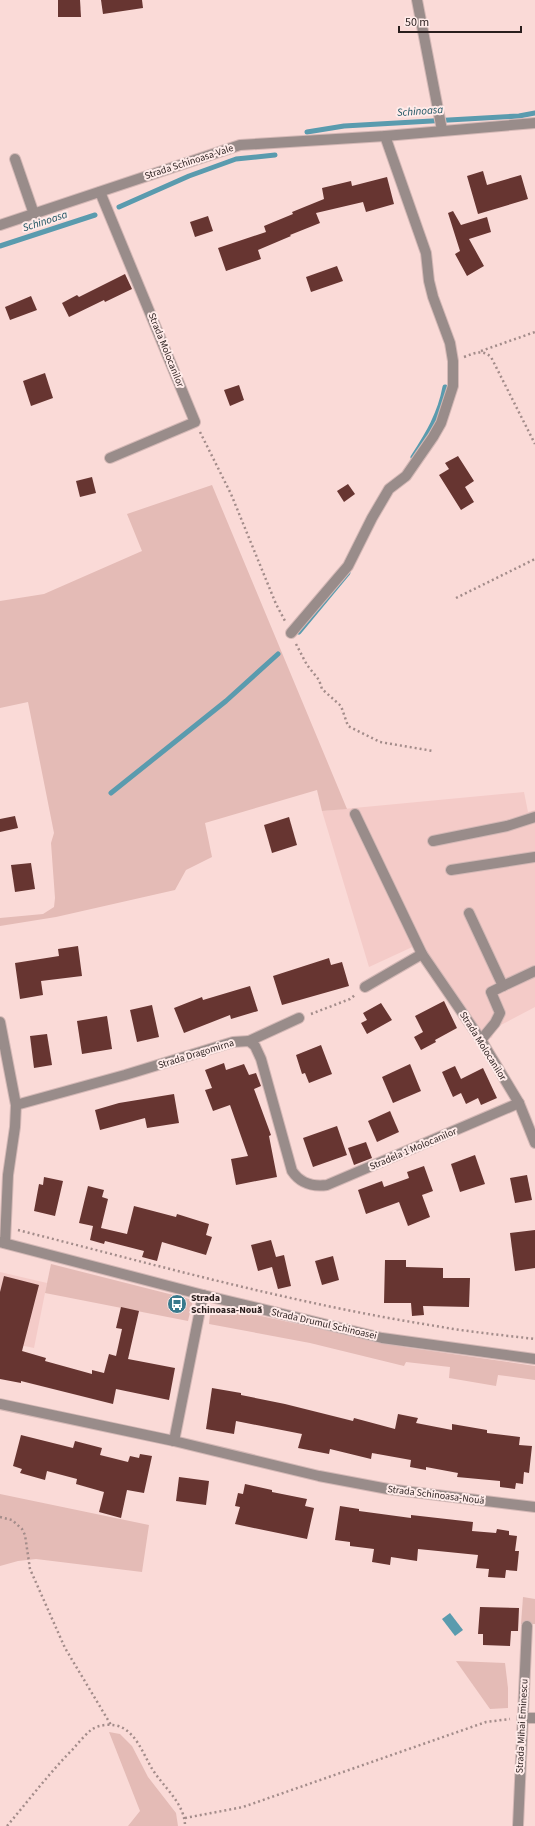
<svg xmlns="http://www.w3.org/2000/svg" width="535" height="1826" font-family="'Source Sans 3',sans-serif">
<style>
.built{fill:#f4cbc8}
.green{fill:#e4bbb6}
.water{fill:#5a9bae}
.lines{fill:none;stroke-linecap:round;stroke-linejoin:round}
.stream{stroke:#5a9bae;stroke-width:5}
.building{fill:#673531}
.minor-casing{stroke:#d4b8b6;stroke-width:12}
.path{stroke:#a38c8a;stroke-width:2.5;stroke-dasharray:2 3;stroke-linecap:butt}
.minor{stroke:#998c8a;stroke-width:10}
.labels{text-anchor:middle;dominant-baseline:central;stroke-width:4;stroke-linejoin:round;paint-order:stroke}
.street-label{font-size:10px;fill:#291e1d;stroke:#ffebe9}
.poi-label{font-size:10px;font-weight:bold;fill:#291e1d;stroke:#ffebe9;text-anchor:start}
.water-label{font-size:11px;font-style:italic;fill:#1b5261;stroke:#ffebe9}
</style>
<rect width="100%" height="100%" fill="#fadad7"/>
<!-- built -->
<g class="built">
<polygon points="524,792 528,812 535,810 535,1007 497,1027 493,1033 492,1038 478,1029 421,943 369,967 322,811"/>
<polygon points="0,1272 47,1283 34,1348 0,1341"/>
</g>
<!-- green -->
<g class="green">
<polygon points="212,485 347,809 322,811 317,790 205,823 212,857 186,870 175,890 56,917 0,926 0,918 43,914 54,907 55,898 51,843 54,833 28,702 0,708 0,601 44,594 142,551 127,514"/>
<polygon points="51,1264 193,1300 188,1321 45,1293"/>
<polygon points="219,1307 404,1347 535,1366 535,1380 498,1375 496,1386 449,1378 450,1367 406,1362 404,1366 310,1343 209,1324 210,1314"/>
<polygon points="0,1494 149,1525 142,1572 36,1559 18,1561 0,1566"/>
<polygon points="523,1597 535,1599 535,1624 521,1624"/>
<polygon points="456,1661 505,1663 508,1688 508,1708 490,1709"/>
<polygon points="109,1732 120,1734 132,1746 148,1777 176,1813 178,1826 128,1826 140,1811"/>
</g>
<!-- water -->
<polygon class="water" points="450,1613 463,1630 455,1636 442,1619"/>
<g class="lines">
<!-- stream -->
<g class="stream">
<polyline points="307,132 344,126 519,116 535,113"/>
<polyline points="119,207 189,176 236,159 275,155"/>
<polyline points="0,246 95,215"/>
<path d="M413,457c15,-23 27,-43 32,-70"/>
<polyline points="299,632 348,573"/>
<polyline points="111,793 226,701 278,654"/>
</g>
</g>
<!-- building -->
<g class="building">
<polygon points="58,0 80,0 81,17 58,17"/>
<polygon points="101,0 142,0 143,8 103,14"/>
<polygon points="483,171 487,185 521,175 528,199 478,214 467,176"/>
<polygon points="387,177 394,204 366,212 363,202 316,213 320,223 290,235 291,236 258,250 261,259 226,271 218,248 266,232 264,226 293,214 292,212 324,199 322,188 351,181 352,186"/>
<polygon points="453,211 461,225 487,217 491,232 469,239 484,266 467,276 455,254 460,251 448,213"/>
<polygon points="208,216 213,231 195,237 190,222"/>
<polygon points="337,266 343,281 311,292 306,277"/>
<polygon points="125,274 132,289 105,302 104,300 69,317 62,303 77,295 79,297"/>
<polygon points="31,296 37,310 10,320 5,307"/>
<polygon points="45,373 53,398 31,406 23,381"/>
<polygon points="239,385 244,400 230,406 224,390"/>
<polygon points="458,456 474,481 465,487 474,502 461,510 439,475 449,469 445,463"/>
<polygon points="92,477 96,493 80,497 76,481"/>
<polygon points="348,484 355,494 344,502 337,491"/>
<polygon points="15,816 18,828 0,832 0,819"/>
<polygon points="289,817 297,845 272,853 264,825"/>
<polygon points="31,863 35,889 15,892 11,865"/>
<polygon points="78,946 82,976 41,981 43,995 20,999 15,963 59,956 58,949"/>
<polygon points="329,958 331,965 342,962 349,986 282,1005 273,976"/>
<polygon points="250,986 258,1011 231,1019 230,1015 184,1033 174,1008 202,997 203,1000"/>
<polygon points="444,1001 457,1028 435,1040 436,1042 421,1050 414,1037 423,1032 415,1016"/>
<polygon points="381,1003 392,1020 367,1034 361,1023 367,1020 363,1013"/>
<polygon points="152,1005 159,1037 137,1042 130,1010"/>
<polygon points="107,1016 112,1049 82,1054 77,1021"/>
<polygon points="47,1034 52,1065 34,1068 30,1036"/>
<polygon points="321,1045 332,1074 309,1083 305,1073 302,1074 296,1055"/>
<polygon points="224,1063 226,1070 244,1064 249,1075 256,1073 261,1086 254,1089 271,1135 269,1136 277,1177 236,1185 231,1159 248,1156 230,1105 213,1111 205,1090 212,1088 205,1070"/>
<polygon points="410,1064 421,1091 393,1103 382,1077"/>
<polygon points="455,1066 461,1079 483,1068 497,1098 481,1105 478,1098 466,1104 461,1093 453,1097 442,1072"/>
<polygon points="174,1094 179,1123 147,1128 145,1118 100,1130 95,1110 119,1103"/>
<polygon points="390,1111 399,1132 377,1142 368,1121"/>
<polygon points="337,1126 347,1155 313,1167 303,1138"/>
<polygon points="366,1142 372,1158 354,1165 348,1148"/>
<polygon points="475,1155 485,1184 460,1192 451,1164"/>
<polygon points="424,1166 433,1191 422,1195 430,1217 408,1226 399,1202 366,1214 358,1190 382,1181 384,1187 409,1178 407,1172"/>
<polygon points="527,1175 532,1200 515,1203 510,1178"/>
<polygon points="44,1177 63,1181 55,1216 34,1211 39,1184 43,1185"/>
<polygon points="88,1186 104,1190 102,1197 108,1199 101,1228 127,1234 134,1206 176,1217 177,1214 209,1224 206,1235 212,1237 206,1255 162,1242 157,1261 142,1257 144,1251 105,1241 104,1244 90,1240 93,1226 79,1223"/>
<polygon points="535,1230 535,1268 515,1271 510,1233"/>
<polygon points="271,1240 276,1257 284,1255 291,1286 278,1289 272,1267 258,1271 251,1245"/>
<polygon points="333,1256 339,1280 322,1285 315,1261"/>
<polygon points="385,1260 406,1260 406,1267 443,1268 443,1278 470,1278 469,1307 423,1306 424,1315 412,1316 411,1303 384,1303"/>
<polygon points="4,1276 39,1285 22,1351 46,1358 45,1361 92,1374 92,1370 104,1373 109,1354 116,1356 122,1329 116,1328 121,1307 139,1311 128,1359 175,1368 169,1400 116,1389 113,1404 21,1381 21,1383 0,1379 0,1292"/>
<polygon points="212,1388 241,1393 241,1395 285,1404 353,1421 354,1418 395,1429 398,1414 418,1418 416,1423 452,1430 452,1424 487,1430 487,1433 520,1437 519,1445 532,1446 529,1473 524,1472 523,1484 516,1483 515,1489 500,1487 500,1481 457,1477 458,1473 426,1467 426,1470 410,1467 411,1460 372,1453 371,1459 330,1449 329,1454 298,1448 302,1434 236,1421 234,1434 206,1429"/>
<polygon points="21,1435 73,1448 75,1441 102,1448 100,1455 128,1462 130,1456 139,1458 140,1454 152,1456 144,1493 127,1490 121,1518 99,1512 104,1492 76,1484 77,1479 47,1471 45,1480 20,1473 22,1469 13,1466"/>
<polygon points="179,1477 209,1481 206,1505 176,1501"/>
<polygon points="245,1484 272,1490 272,1492 307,1499 305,1506 314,1508 307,1539 235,1524 240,1507 235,1506 238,1493 243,1494"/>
<polygon points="340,1506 359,1509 359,1511 411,1518 411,1515 473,1522 472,1531 496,1533 497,1529 509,1531 509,1535 517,1536 515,1551 519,1551 517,1571 506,1570 505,1578 488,1577 489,1569 476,1568 478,1555 418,1549 417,1561 391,1557 390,1565 372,1562 374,1549 350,1546 350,1542 335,1540"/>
<polygon points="480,1607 519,1608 518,1631 511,1631 510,1646 483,1645 483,1634 478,1634"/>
</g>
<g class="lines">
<!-- minor casing -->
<g class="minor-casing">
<g id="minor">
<polyline points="417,0 442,130"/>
<polyline points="15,159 34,214"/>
<polyline points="100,192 195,422 110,458"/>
<polyline points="0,225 240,145 385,136 535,123"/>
<polyline points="291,633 348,566 372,518 389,489 406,476 433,437 441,423 453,386 453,361 450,343 433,297 429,281 426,253 385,136"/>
<polyline points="355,814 422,954 481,1040 519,1103 535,1143"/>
<polyline points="433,841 507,826 535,817"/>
<polyline points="451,870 535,857"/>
<polyline points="469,913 503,986 491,992 500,1013 495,1023 481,1040"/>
<polyline points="503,986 535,971"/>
<polyline points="365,987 422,954"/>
<polyline points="0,1022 16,1105 15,1127 8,1175 5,1243"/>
<polyline points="249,1041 299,1018"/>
<path d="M16,1105l109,-30 108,-33 16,-1 6,5 6,13 31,112c8,12 20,16 35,14l192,-82"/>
<polyline points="0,1242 203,1295 382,1338 535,1359"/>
<polyline points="0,1404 174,1441 319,1476 388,1489 535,1507"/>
<polyline points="174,1441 203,1295"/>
<polyline points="522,1718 535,1718"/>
<polyline points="518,1826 527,1626"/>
</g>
</g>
<!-- path -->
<g class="path">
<polyline points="481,351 535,332"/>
<path d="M464,357c11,-4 18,-8 27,0l44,87"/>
<polyline points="200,432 231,494 276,604 285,621"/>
<polyline points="456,598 535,559"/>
<polyline points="296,644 307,665 319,680 322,689 341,706 348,726 380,742 433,751"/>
<polyline points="311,1014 350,999 355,995"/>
<path d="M18,1230c138,35 277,74 418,96 33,6 66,9 99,13"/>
<polyline points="0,1517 12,1520 22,1529 25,1535 30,1569 65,1648 111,1725"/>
<polyline points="185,1818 243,1807 486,1722 510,1719"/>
<path d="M7,1826c22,-26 43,-54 67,-78 5,-6 11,-13 17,-18 8,-6 23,-7 32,-2 14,8 20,25 28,39 11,19 34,36 34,59"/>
</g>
<!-- minor -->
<use href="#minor" class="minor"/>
</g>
<!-- icons -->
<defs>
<g id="bus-disc" transform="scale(1)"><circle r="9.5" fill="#38798c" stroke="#ffebe9"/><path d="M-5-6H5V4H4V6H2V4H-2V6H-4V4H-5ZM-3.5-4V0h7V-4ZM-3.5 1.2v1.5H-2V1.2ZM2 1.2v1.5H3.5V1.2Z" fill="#fff"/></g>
</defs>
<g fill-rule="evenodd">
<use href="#bus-disc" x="177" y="1304"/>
</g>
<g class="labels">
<!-- street labels -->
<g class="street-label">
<text transform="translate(189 162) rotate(-18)">Strada Schinoasa-Vale</text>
<text transform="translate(166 350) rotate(68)">Strada Molocanilor</text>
<text transform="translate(483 1046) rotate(58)">Strada Molocanilor</text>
<text transform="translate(196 1054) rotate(-17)">Strada Dragomirna</text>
<text transform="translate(413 1149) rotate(-23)">Stradela 1 Molocanilor</text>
<text transform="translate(324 1324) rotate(13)">Strada Drumul Schinoasei</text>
<text transform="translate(436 1495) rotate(7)">Strada Schinoasa-Nouă</text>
<text transform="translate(522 1726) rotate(-87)">Strada Mihai Eminescu</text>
</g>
<!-- poi labels -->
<g class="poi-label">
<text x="191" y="1298">Strada<tspan x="191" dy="12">Schinoasa-Nouă</tspan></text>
</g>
<!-- water labels -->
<g class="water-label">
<text transform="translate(420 111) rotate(-4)">Schinoasa</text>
<text transform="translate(45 221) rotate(-18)">Schinoasa</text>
</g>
</g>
<!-- scale -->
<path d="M399 26v6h122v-6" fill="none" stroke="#291e1d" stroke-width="2"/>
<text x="405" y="26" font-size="12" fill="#291e1d" stroke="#ffebe9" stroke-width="3" paint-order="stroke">50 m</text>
</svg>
